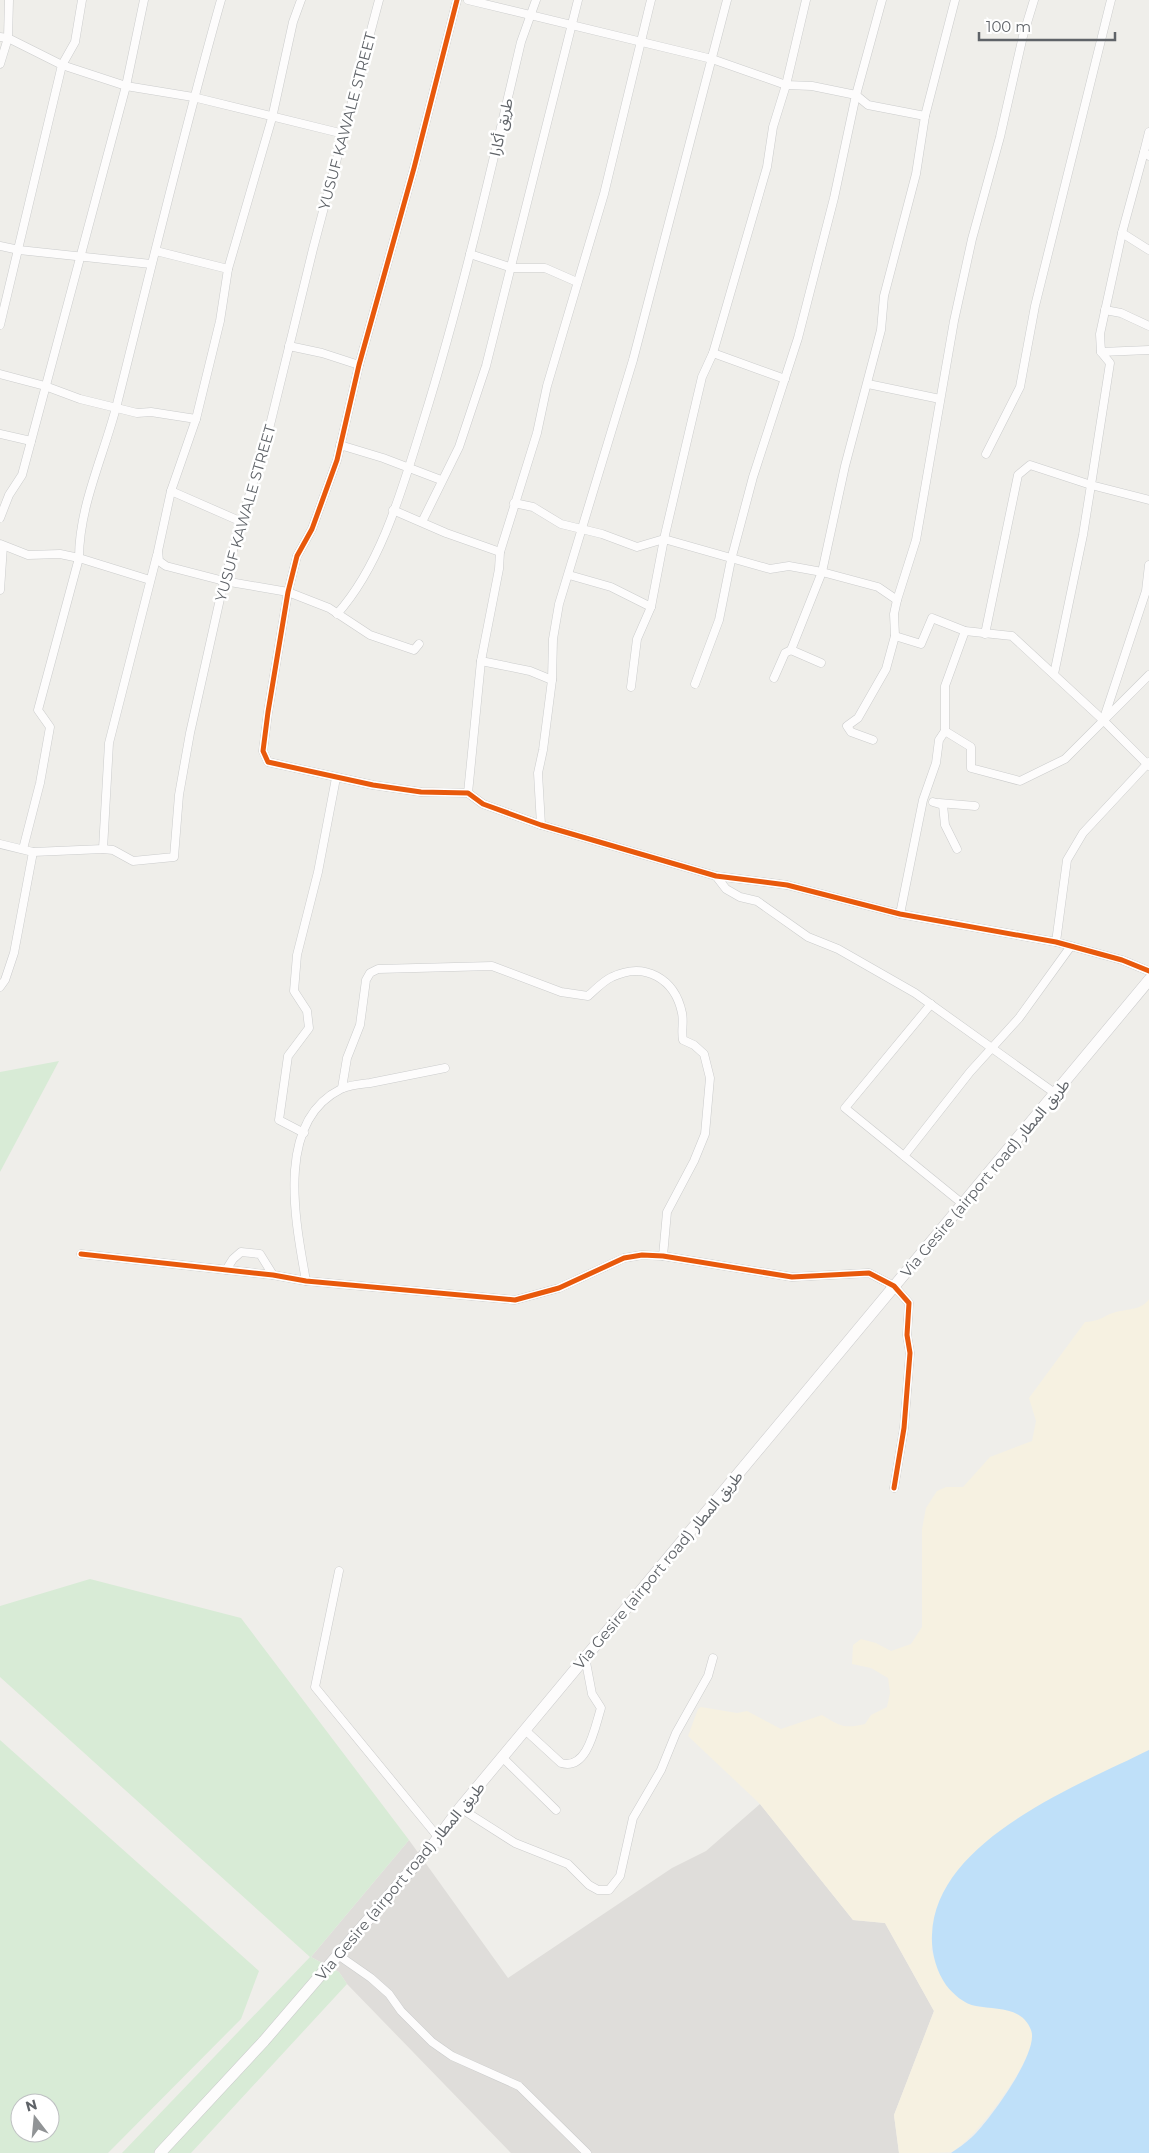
<svg xmlns="http://www.w3.org/2000/svg" width="1149" height="2153" font-family="Montserrat,'Noto Sans Arabic',sans-serif">
<style>
.industrial{fill:#dfddda}
.green{fill:#d8ebd6;fill-rule:evenodd}
.sand{fill:#f6f1e1}
.water{fill:#bfe0f9}
.lines{fill:none;stroke-linecap:round;stroke-linejoin:round}
.street-casing{stroke:#cbcccc;stroke-width:9}
.secondary-casing{stroke:#cacacb;stroke-width:12}
.street{stroke:#fdfcfc;stroke-width:8}
.secondary{stroke:#fdfcfc;stroke-width:11}
.cycleway-casing{stroke:#fff;stroke-width:8}
.cycleway{stroke:#e8590c;stroke-width:5}
.labels{text-anchor:middle;dominant-baseline:central;stroke-width:5;stroke-linejoin:round;paint-order:stroke}
.street-label{font-size:15px;fill:#5f6368;stroke:#fff}
</style>
<rect width="100%" height="100%" fill="#efeeea"/>
<!-- industrial -->
<polygon class="industrial" points="760,1804 853,1920 885,1923 934,2011 894,2115 899,2153 511,2153 347,1984 339,1972 311,1957 409,1840 508,1978 672,1868 706,1851"/>
<!-- green -->
<g class="green">
<polygon points="59,1061 0,1172 0,1072"/>
<polygon points="90,1579 241,1618 409,1840 311,1957 339,1972 347,1984 191,2153 122,2153 310,1957 0,1677 0,1606"/>
<path d="M0,1740l259,231 -18,48 -133,134h-108zM20,2103h30v30h-30z"/>
</g>
<!-- sand -->
<path class="sand" d="M1149,1299v451l-128,66 -90,133c7,20 13,38 31,51 21,15 58,-1 70,31 8,23 -58,110 -80,121 -9,1 -41,1 -53,1l-5,-38 40,-104 -49,-88 -32,-3 -93,-116 -72,-68 10,-27 3,-2 36,6 10,-2 34,18 41,-14c18,11 22,14 43,9l6,-9 16,-8 3,-14 -2,-15 -17,-10 -19,-4 1,-19 8,-6 15,4 15,8 20,-7 11,-17v-98l4,-21 11,-17 9,-4h17l27,-30 42,-16 4,-20 -7,-23 56,-76c17,-1 17,-6 31,-10 11,-3 26,-2 33,-13z"/>
<!-- water -->
<path class="water" d="M1149,1750v403h-198c7,-5 15,-10 21,-16 16,-15 68,-85 59,-107 -9,-24 -35,-20 -55,-24 -12,-2 -23,-12 -30,-21 -10,-14 -15,-34 -14,-50 3,-95 145,-149 217,-185z"/>
<g class="lines">
<!-- street casing -->
<g class="street-casing">
<g id="street">
<polyline points="301,0 293,22 272,118 228,269 220,321 196,419 171,491 158,551 159,561 166,566 224,581 288,592 329,608 370,635 414,650 419,644"/>
<polyline points="457,0 414,168 359,365 337,460 312,529 297,556 288,592 268,712 263,751 268,762 373,785 421,792 468,793 483,804 541,825 716,876 787,885 900,914 1056,942 1122,960 1149,971"/>
<polyline points="468,0 712,59 786,85 812,86 856,95 868,105 925,116"/>
<polyline points="0,37 8,38 62,65 126,86 193,97 344,134"/>
<polyline points="0,64 8,38 9,0"/>
<polyline points="1149,132 1144,152 1149,156"/>
<polyline points="1144,152 1122,233 1100,334 1101,352 1149,350"/>
<polyline points="1122,233 1149,250"/>
<polyline points="0,246 19,250 151,264"/>
<polyline points="156,251 228,269"/>
<polyline points="470,254 512,268 545,268 577,282"/>
<polyline points="1105,310 1121,313 1149,326"/>
<polyline points="0,325 62,65 75,42 82,0"/>
<polyline points="289,346 322,353 359,365"/>
<polyline points="1101,352 1110,363 1091,485 1149,500"/>
<polyline points="713,353 785,379"/>
<polyline points="0,374 45,386 80,399 137,413 151,412 196,419"/>
<polyline points="868,384 940,399"/>
<polyline points="0,434 31,441"/>
<polyline points="340,445 383,458 441,480"/>
<polyline points="986,454 1020,387 1035,306 1111,0"/>
<polyline points="171,491 242,522"/>
<polyline points="514,503 533,507 561,524 602,534 637,547 664,539 770,569 789,566 822,572 878,587 897,600"/>
<polyline points="393,510 446,533 500,552"/>
<polyline points="0,518 9,495 22,475 126,86 144,0"/>
<polyline points="422,522 459,447 486,366 578,0"/>
<path d="M0,544l28,11 32,-1 19,4c0,-52 25,-103 38,-154 34,-135 66,-270 104,-404"/>
<polyline points="569,575 611,587 651,607"/>
<polyline points="0,590 3,546"/>
<path d="M337,614c45,-50 66,-128 86,-192 39,-125 68,-252 98,-380l15,-42"/>
<polyline points="985,634 1018,475 1030,465 1091,485 1083,535 1054,674"/>
<polyline points="895,636 921,644 932,618 965,631 1012,636 1103,720 1149,766"/>
<polyline points="791,650 821,663"/>
<polyline points="481,661 530,671 552,680"/>
<polyline points="774,678 785,653 791,650 822,572 845,466 881,330 884,296 916,174 925,116 955,0"/>
<polyline points="695,684 719,620 731,560 753,477 798,338 834,198 856,95 882,0"/>
<polyline points="631,687 637,639 651,607 664,539 702,377 713,353 767,167 773,127 786,85 806,0"/>
<polyline points="1104,718 1146,591 1149,565"/>
<polyline points="945,731 971,747 971,768 1020,781 1065,759 1149,675"/>
<polyline points="873,740 851,732 847,726 858,718 886,669 895,636 894,614 897,600 916,540 954,321 972,239 1000,137 1023,36 1034,0"/>
<polyline points="468,793 481,661 499,569 500,552 537,433 547,386 604,194 651,0"/>
<polyline points="933,802 943,805 945,825 957,849"/>
<polyline points="939,803 975,806"/>
<polyline points="541,825 538,773 543,750 552,680 553,639 559,604 633,360 727,0"/>
<polyline points="0,844 33,852 103,849 113,850 133,861 174,857 179,795 190,733 224,581 270,425 313,249 379,0"/>
<polyline points="23,849 40,783 50,727 38,710 79,558 150,580"/>
<polyline points="103,849 109,743 157,555"/>
<polyline points="716,876 726,889 740,897 757,901 808,937 838,949 915,993 1056,1094"/>
<polyline points="900,914 923,800 936,763 939,740 945,731 945,686 965,631"/>
<polyline points="1056,942 1067,860 1083,833 1149,762"/>
<polyline points="0,987 5,980 14,953 33,852"/>
<polyline points="931,1004 845,1108 964,1205"/>
<path d="M342,1088l5,-30 13,-33 6,-45 4,-7 8,-4 114,-3 69,26 27,4c8,-7 15,-15 24,-19 33,-16 63,2 70,36 2,9 -1,18 1,27l11,5 10,9 6,24 -5,56 -11,27 -27,51 -4,44"/>
<polyline points="304,1133 279,1120 288,1056 309,1028 307,1011 294,991 297,955 318,872 336,778"/>
<polyline points="904,1156 970,1072 1019,1018 1071,946"/>
<polyline points="81,1254 273,1275 306,1281 515,1300 559,1288 624,1258 642,1255 663,1256 792,1277 869,1273 894,1286 909,1303 907,1335 910,1353 904,1428 894,1488"/>
<polyline points="226,1270 233,1259 241,1252 260,1254 273,1275"/>
<path d="M306,1281c-10,-57 -32,-159 35,-192 8,-4 20,-5 29,-6 25,-5 50,-10 75,-15"/>
<polyline points="339,1571 315,1687 438,1837"/>
<path d="M525,1730l36,33c27,8 34,-37 40,-55l-9,-14 -7,-37"/>
<polyline points="503,1758 556,1810"/>
<polyline points="460,1808 515,1843 568,1864 589,1885 598,1890 609,1890 620,1876 633,1818 661,1770 676,1733 708,1676 713,1658"/>
<polyline points="338,1955 371,1978 389,1994 401,2011 432,2042 452,2056 519,2086 587,2153"/>
</g>
</g>
<!-- secondary casing -->
<g class="secondary-casing">
<polyline id="secondary" points="160,2153 264,2041 434,1843 460,1808 1149,980"/>
</g>
<!-- street -->
<use href="#street" class="street"/>
<!-- secondary -->
<use href="#secondary" class="secondary"/>
<!-- cycleway casing -->
<g class="cycleway-casing">
<g id="cycleway">
<polyline points="457,0 414,168 359,365 337,460 312,529 297,556 288,592 268,712 263,751 268,762 373,785 421,792 468,793 483,804 541,825 716,876 787,885 900,914 1056,942 1122,960 1149,971"/>
<polyline points="81,1254 273,1275 306,1281 515,1300 559,1288 624,1258 642,1255 663,1256 792,1277 869,1273 894,1286 909,1303 907,1335 910,1353 904,1428 894,1488"/>
</g>
</g>
<!-- cycleway -->
<use href="#cycleway" class="cycleway"/>
</g>
<g class="labels">
<!-- street labels -->
<g class="street-label">
<text transform="translate(347 121) rotate(-75)">YUSUF KAWALE STREET</text>
<text transform="translate(501 127) rotate(-77)">طريق أكارا</text>
<text transform="translate(245 513) rotate(-74)">YUSUF KAWALE STREET</text>
<text transform="translate(985 1178) rotate(-50)">Via Gesire (airport road) طريق المطار</text>
<text transform="translate(658 1570) rotate(-50)">Via Gesire (airport road) طريق المطار</text>
<text transform="translate(400 1881) rotate(-50)">Via Gesire (airport road) طريق المطار</text>
</g>
</g>
<!-- north arrow -->
<g transform="translate(35 2118) rotate(344)"><circle r="24" fill="#ffffff" stroke="#bfc1c3"/>
<path d="M0-4L9 19L0 12L-9 19Z" fill="#919496"/>
<text y="-8" font-size="14" font-weight="bold" text-anchor="middle" fill="#5f6368">N</text>
</g>
<!-- scale -->
<path d="M979 32v8h136v-8" fill="none" stroke="#5f6368" stroke-width="2.5"/>
<text x="986" y="32" font-size="15" fill="#5f6368" stroke="#ffffff" stroke-width="4" paint-order="stroke">100 m</text>
</svg>
